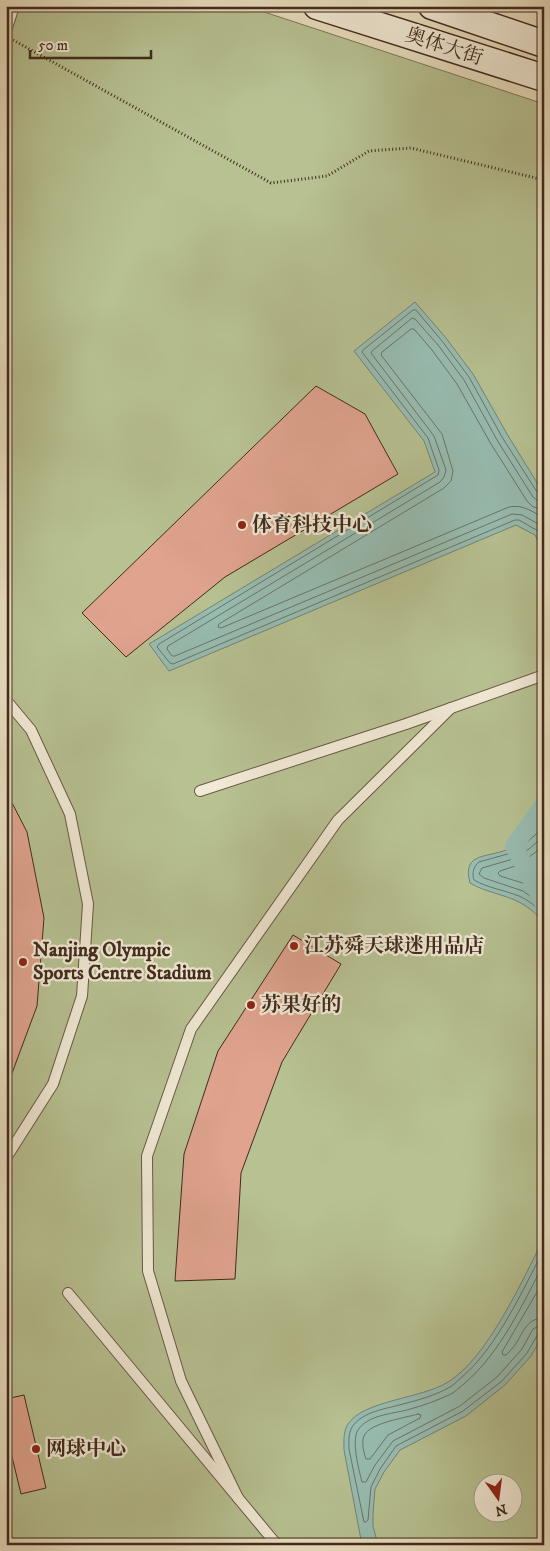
<svg xmlns="http://www.w3.org/2000/svg" width="550" height="1551" font-family="'IM FELL DW Pica','Noto Serif SC',serif">
<style>
.green{fill:#b7c192;stroke:#7c7658;fill-rule:evenodd}
.water{fill:#97bdb2;stroke:#758377}
.lines{fill:none;stroke-linecap:round;stroke-linejoin:round}
.shore{stroke:#6c7468;stroke-width:1}
.canal{stroke:#97bdb2;stroke-width:18}
.building{fill:#dfa38e;stroke:#412b1e}
.service-casing{stroke:#6b5846;stroke-width:12}
.secondary-casing{stroke:#412b1e;stroke-width:29}
.path{stroke:#412b1e;stroke-width:3;stroke-dasharray:1 2.5;stroke-linecap:butt}
.service{stroke:#f1ead6;stroke-width:10}
.secondary{stroke:#f1ead6;stroke-width:26}
.poi-dot{fill:#8f2418;stroke:#f1ead6;stroke-width:2}
.labels{text-anchor:middle;dominant-baseline:central;stroke-width:4.5;stroke-linejoin:round;paint-order:stroke}
.street-label{font-size:20px;fill:#412b1e;stroke:#f1ead6}
.poi-label{font-size:20px;font-weight:bold;fill:#412b1e;stroke:#f1ead6;text-anchor:start}
</style>
<rect width="100%" height="100%" fill="#e9dfc0"/>
<filter id="stains"><feTurbulence type="fractalNoise" baseFrequency=".004" numOctaves="4"/><feColorMatrix values="0 0 0 0 .2 0 0 0 0 .09 0 0 0 0 .02 0 0 0 .5 -.17"/></filter>
<radialGradient id="worn" r=".72"><stop offset=".6" stop-color="#630" stop-opacity="0"/><stop offset="1" stop-color="#630" stop-opacity=".3"/></radialGradient>
<!-- green -->
<path class="green" d="M6,6h240l298,98v1441h-538zM482,1484h30v30h-30z"/>
<!-- water -->
<g class="water">
<polygon points="415,302 446,338 473,374 507,434 544,494 544,553 535,535 516,525 169,671 149,644 435,472 424,441 354,351"/>
<path d="M544,819v103c-8,-8 -15,-15 -25,-20 -16,-8 -34,-10 -49,-19 -9,-33 21,-24 40,-35 13,-7 25,-18 34,-29z"/>
<path d="M544,1238v95l-13,23 -26,29 -39,31 -66,34 -16,22 -9,17 -2,24v13l5,19h-16l-18,-95c0,-9 -1,-18 4,-26 16,-24 73,-25 100,-42 39,-23 75,-103 96,-144z"/>
</g>
<g class="lines">
<!-- shore -->
<g class="shore">
<polyline points="544,495 540,495 537,492 502,437 469,377 442,341 416,310 413,310 363,350 362,352 428,438 439,470 438,475 159,644 157,647 170,663 173,664 515,520 519,520 538,531 544,541"/>
<polyline points="544,501 537,500 533,497 497,440 464,380 438,345 415,319 412,318 372,351 371,353 434,436 446,470 444,477 440,482 168,646 167,649 172,656 175,656 512,514 522,515 544,527"/>
<path d="M544,509l-11,-2 -6,-6 -36,-57 -34,-60 -25,-34 -18,-21h-3l-29,23 -1,3 61,79 11,37 -2,10 -7,7 -225,136 -1,3 3,1 288,-121c14,-3 24,5 35,11"/>
<path d="M544,827l-19,17 -14,9 -32,9c-6,5 -7,11 -5,18 14,8 30,10 45,16 9,4 18,11 25,19"/>
<polyline points="544,836 529,849 513,859 482,868 479,874 484,878 523,891 544,906"/>
<polyline points="544,846 518,865 500,871 498,873 500,876 526,884 544,895"/>
<path d="M544,1249c-21,41 -47,98 -82,128 -4,3 -8,8 -12,10 -14,8 -31,13 -47,17 -17,5 -40,7 -51,23 -4,7 -3,15 -3,22l15,73h2l2,-2 3,-33 9,-18 16,-23 67,-35 39,-30 25,-28 11,-19 6,-2"/>
<path d="M544,1263c-21,41 -44,90 -79,120 -4,3 -8,7 -12,10 -14,7 -31,13 -46,17 -16,4 -39,5 -49,20 -7,11 1,40 4,52h4l9,-17 18,-24 67,-35 37,-29 25,-28 11,-20 6,-3 5,-1"/>
<path d="M544,1280l-42,72 1,3h3c4,-4 8,-8 11,-13 7,-12 11,-24 27,-24"/>
<path d="M418,1414l3,1 -1,3 -32,17 -18,24h-4c-2,-6 -5,-16 -2,-23 5,-13 41,-18 54,-22z"/>
</g>
<!-- canal -->
<polyline class="canal" points="544,804 514,846 544,904"/>
</g>
<!-- building -->
<g class="building">
<polygon points="316,386 365,414 398,474 225,577 126,657 82,613"/>
<polygon points="6,791 27,832 44,918 37,1006 8,1084 6,1084"/>
<polygon points="293,935 341,964 282,1062 241,1173 235,1279 175,1281 184,1154 218,1051"/>
<polygon points="24,1395 46,1488 21,1494 6,1432 6,1399"/>
</g>
<g class="lines">
<!-- service casing -->
<g class="service-casing">
<g id="service">
<polyline points="6,31 14,6"/>
<polyline points="6,700 31,730 70,814 88,904 82,996 53,1084 6,1158"/>
<polyline points="200,791 406,724 544,675"/>
<polyline points="68,1293 277,1545"/>
<polyline points="238,1498 181,1381 148,1271 147,1156 191,1029 338,820 451,708"/>
</g>
</g>
<!-- secondary casing -->
<g class="secondary-casing">
<g id="secondary">
<polyline points="317,6 544,78"/>
<polyline points="432,6 544,44"/>
</g>
</g>
<!-- path -->
<polyline class="path" points="13,40 271,183 327,176 369,151 411,148 544,180"/>
<!-- service -->
<use href="#service" class="service"/>
<!-- secondary -->
<use href="#secondary" class="secondary"/>
</g>
<!-- markers -->
<g class="poi-dot">
<circle cx="242" cy="525" r="5"/>
<circle cx="294" cy="946" r="5"/>
<circle cx="23" cy="962" r="5"/>
<circle cx="251" cy="1005" r="5"/>
<circle cx="36" cy="1449" r="5"/>
</g>
<g class="labels">
<!-- street labels -->
<g class="street-label">
<text transform="translate(444 47) rotate(18)">奥体大街</text>
</g>
<!-- poi labels -->
<g class="poi-label">
<text x="252" y="525">体育科技中心</text>
<text x="304" y="946">江苏舜天球迷用品店</text>
<text x="33" y="950">Nanjing Olympic<tspan x="33" dy="23">Sports Centre Stadium</tspan></text>
<text x="261" y="1005">苏果好的</text>
<text x="46" y="1449">网球中心</text>
</g>
</g>
<!-- margin -->
<rect width="550" height="1551" fill="none" stroke="#e9dfc0" stroke-width="25"/>
<rect x="8" y="8" width="535" height="1536" fill="none" stroke="#412b1e" stroke-width="2.5"/>
<rect x="12" y="12" width="525" height="1526" fill="none" stroke="#412b1e"/>
<!-- north arrow -->
<g transform="translate(498 1498) rotate(166)"><circle r="24" fill="#f1ead6" stroke="#ab9e8c"/>
<path d="M0-4L9 19L0 12L-9 19Z" fill="#8f2418"/>
<text y="-8" font-size="14" font-weight="bold" text-anchor="middle" fill="#412b1e">N</text>
</g>
<!-- scale -->
<path d="M30 50v8h121v-8" fill="none" stroke="#412b1e" stroke-width="2.5"/>
<text x="38" y="50" font-size="15" fill="#412b1e" stroke="#f1ead6" stroke-width="4" paint-order="stroke">50 m</text>
<rect width="100%" height="100%" filter="url(#stains)"/>
<rect width="100%" height="100%" fill="url(#worn)"/>
</svg>
